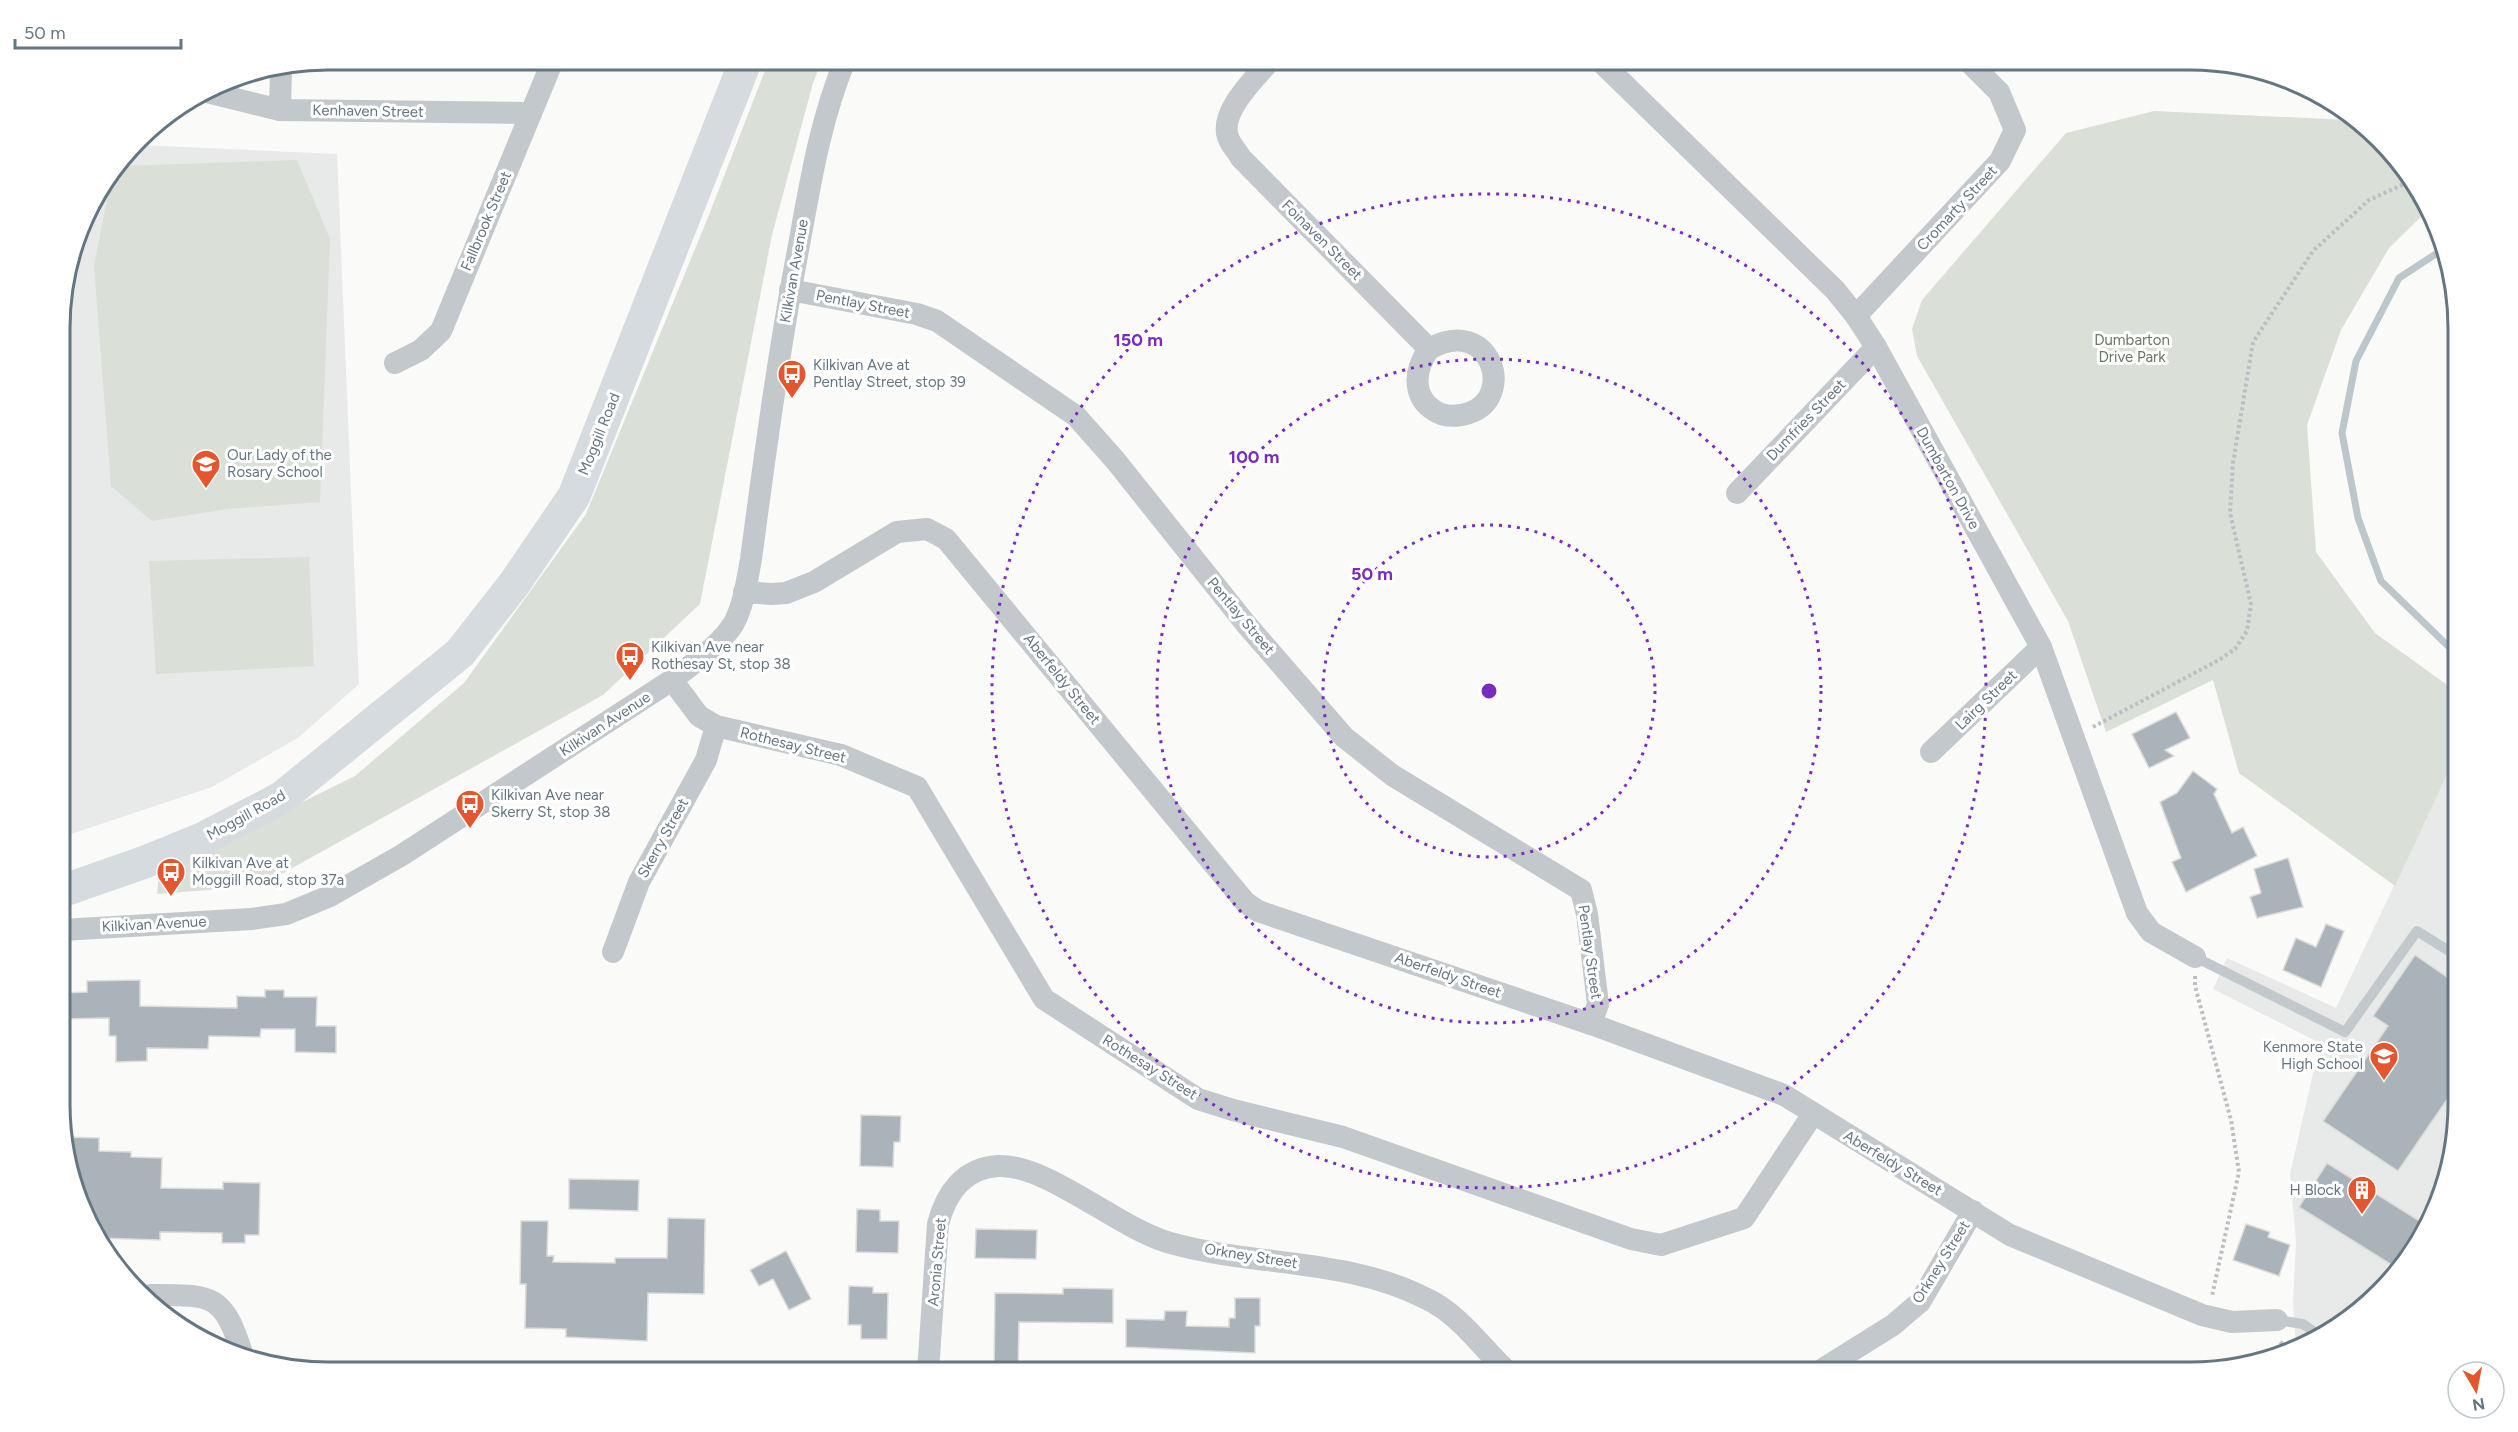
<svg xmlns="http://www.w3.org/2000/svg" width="2518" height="1432" font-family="Figtree,sans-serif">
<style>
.built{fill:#e8e9e9}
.green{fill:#dadfd7}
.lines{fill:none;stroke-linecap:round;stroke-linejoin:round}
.stream{stroke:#bbc7cb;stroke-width:7}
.building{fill:#aab3b9;stroke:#dcdcda;stroke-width:1.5}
.path{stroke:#bbbfc2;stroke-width:4;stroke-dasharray:3 3;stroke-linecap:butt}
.lane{stroke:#c3c8cc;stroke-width:10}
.street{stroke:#c3c8cc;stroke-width:22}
.primary{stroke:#d6dbdf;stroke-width:33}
.ring{fill:none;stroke:#7b2cbf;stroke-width:3;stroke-dasharray:3 6}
.labels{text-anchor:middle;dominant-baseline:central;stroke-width:6;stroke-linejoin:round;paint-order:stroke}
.street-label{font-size:15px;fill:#657683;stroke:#fff}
.park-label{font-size:15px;fill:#687a64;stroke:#fff}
.poi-label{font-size:15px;fill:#657683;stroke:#fff;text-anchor:start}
.rim{fill:none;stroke:#657683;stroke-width:3}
.centre{fill:#7b2cbf;stroke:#fff;stroke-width:3}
.ring-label{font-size:18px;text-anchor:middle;font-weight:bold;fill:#7b2cbf;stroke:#fff;stroke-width:6;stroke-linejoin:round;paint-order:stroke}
</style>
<rect width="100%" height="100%" fill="#fafaf8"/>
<!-- built -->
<g class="built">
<polygon points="138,145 337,154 359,684 298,738 212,787 62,837 62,294 88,210"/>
<polygon points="2457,753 2457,1121 2422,1237 2338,1327 2296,1348 2293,1302 2296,1241 2290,1174 2320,1043 2213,989 2227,958 2336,1008"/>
</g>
<!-- green -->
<g class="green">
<polygon points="769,60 822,60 813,83 772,235 700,604 603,695 260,886 157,894 159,873 355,776 464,683 586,514 709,215"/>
<polygon points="2154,111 2349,120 2413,180 2428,210 2389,248 2341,330 2307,425 2316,552 2375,633 2457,692 2457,753 2395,886 2239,773 2213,680 2106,732 2068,621 1917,356 1912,329 1922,300 2066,133"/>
<polygon points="297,160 330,239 320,502 227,509 152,521 111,486 94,266 111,179 121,166"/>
<polygon points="309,557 314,666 156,674 149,561"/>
</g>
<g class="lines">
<!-- stream -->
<polyline class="stream" points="2445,248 2399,278 2356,361 2342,433 2358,518 2381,581 2448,646 2457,650"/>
</g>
<!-- building -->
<g class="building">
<polygon points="2176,712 2190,738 2165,750 2174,756 2149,768 2132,734"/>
<polygon points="2193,771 2217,789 2214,794 2232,833 2243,827 2257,856 2186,892 2172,862 2181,858 2160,802 2177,793"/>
<polygon points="2288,858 2303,907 2257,918 2250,897 2261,893 2254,869"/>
<polygon points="2326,924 2344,931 2321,987 2283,970 2296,938 2316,947"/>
<polygon points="2415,955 2457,984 2457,1085 2398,1171 2323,1121 2388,1026 2373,1016"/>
<polygon points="140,980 140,1006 237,1008 237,996 265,997 265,990 284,990 284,997 317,997 316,1026 336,1026 336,1053 295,1052 295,1029 261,1029 260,1037 209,1036 208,1049 147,1048 147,1061 116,1062 116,1036 109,1036 109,1018 62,1019 62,993 87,992 87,981"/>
<polygon points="861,1115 901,1116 900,1142 894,1142 893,1167 860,1166"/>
<polygon points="62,1137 99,1138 99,1151 131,1152 131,1157 162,1158 161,1188 223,1189 223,1182 260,1183 259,1235 245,1235 245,1243 222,1243 222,1233 160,1232 160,1240 100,1238"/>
<polygon points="2327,1163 2426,1225 2416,1244 2395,1267 2299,1207"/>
<polygon points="569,1179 639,1180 638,1211 569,1209"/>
<polygon points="857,1209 880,1210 880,1221 899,1221 898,1253 856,1252"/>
<polygon points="668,1218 705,1219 704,1294 648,1293 647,1341 566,1337 566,1329 525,1328 526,1284 520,1284 521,1221 548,1221 547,1256 554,1256 553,1262 615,1263 615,1258 667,1258"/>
<polygon points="2246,1224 2270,1232 2268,1237 2290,1245 2279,1276 2233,1260"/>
<polygon points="976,1229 1037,1230 1036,1259 975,1258"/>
<polygon points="786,1251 811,1299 789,1310 773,1279 759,1286 750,1270"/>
<polygon points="849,1286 873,1287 873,1293 888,1293 887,1339 861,1339 861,1325 848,1325"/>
<polygon points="1063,1288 1113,1289 1113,1323 1019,1322 1018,1372 994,1372 995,1293 1063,1294"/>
<polygon points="1235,1298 1260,1298 1260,1326 1255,1326 1255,1353 1126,1347 1126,1319 1164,1320 1165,1311 1187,1311 1186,1326 1229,1327 1229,1318 1235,1318"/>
</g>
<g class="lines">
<!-- path -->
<g class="path">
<polyline points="2093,727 2219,660 2235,649 2247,631 2251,604 2230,513 2233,463 2253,342 2313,251 2369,200 2413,180"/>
<polyline points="2195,976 2195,986 2231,1120 2239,1172 2212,1296"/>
<polyline points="2280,1356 2281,1344 2284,1341"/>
</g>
<!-- lane -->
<g class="lane">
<polyline points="2195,957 2345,1032 2417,931 2457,956"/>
<polyline points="2277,1320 2303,1324 2320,1336"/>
</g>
<!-- street -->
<g class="street">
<path d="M1271,60c-15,17 -52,52 -43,77 2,7 9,14 13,21l188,191c61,-35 88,48 40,64 -9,3 -19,4 -28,1 -30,-13 -28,-43 -12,-65"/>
<polyline points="1599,60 1835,290 1856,316 1876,347 2041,647 2137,913 2151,932 2195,957"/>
<polyline points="207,92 280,110 531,113"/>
<polyline points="280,110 281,69"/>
<polyline points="790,290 917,314 937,321 1076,416 1115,460 1246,624 1344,737 1392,775 1581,890 1587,914 1598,1004 1591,1024"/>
<polyline points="1856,316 2000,161 2015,130 1999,92 1967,60"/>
<polyline points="395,363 421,350 441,331 553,60"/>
<polyline points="1737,493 1876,347"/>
<polyline points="744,592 771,594 786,593 814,582 897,532 927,529 946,539 1245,902 1258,911 1591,1024 1784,1095 2010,1235 2202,1315 2232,1322 2277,1320"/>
<polyline points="672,680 699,716 716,726 841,755 917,787 1044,999 1198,1099 1233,1110 1343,1137 1631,1239 1661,1245 1744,1218 1813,1114"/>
<polyline points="1931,752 2041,647"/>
<path d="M62,930l189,-11 35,-5 44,-18 72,-41 270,-175c21,-17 48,-34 62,-57 10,-19 13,-43 17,-64 14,-105 28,-210 48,-314 12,-66 21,-123 46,-185"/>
<polyline points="613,952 639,882 706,760 716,726"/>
<path d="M151,1295c62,0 72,-2 92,61"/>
<path d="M928,1372l10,-148c8,-31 26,-56 60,-58 49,-2 119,61 169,76 86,25 179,15 260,57 32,15 55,49 81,73"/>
<polyline points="1818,1372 1893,1325 1920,1302 1973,1211"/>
</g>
<!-- primary -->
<polyline class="primary" points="62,891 145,862 204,838 281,798 460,653 514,584 574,496 746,60"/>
</g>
<!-- distance rings -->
<g class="ring">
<circle cx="1489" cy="691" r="166"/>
<circle cx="1489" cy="691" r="332"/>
<circle cx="1489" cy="691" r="497"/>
</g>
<!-- icons -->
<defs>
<g id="bus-pin" transform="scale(1.5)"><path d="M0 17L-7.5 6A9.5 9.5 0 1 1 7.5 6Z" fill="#e4572e" stroke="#fff"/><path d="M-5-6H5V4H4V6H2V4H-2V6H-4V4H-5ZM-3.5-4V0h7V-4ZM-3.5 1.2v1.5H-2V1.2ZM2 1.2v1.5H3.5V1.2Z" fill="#fff"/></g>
<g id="school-pin" transform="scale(1.5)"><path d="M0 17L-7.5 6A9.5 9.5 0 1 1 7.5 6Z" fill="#e4572e" stroke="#fff"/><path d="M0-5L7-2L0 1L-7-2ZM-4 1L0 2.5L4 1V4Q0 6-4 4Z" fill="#fff"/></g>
<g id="building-pin" transform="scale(1.5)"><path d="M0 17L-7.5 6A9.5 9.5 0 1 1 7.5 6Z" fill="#e4572e" stroke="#fff"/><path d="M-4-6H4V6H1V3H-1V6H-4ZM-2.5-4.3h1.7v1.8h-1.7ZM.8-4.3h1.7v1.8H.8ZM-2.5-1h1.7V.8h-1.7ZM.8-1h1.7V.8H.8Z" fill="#fff"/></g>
</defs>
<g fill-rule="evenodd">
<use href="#bus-pin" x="792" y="374"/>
<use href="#school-pin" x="206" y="464"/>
<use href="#bus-pin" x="630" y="656"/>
<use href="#bus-pin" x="470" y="804"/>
<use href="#bus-pin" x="171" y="872"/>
<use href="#school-pin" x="2384" y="1056"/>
<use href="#building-pin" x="2362" y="1190"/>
</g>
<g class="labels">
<!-- street labels -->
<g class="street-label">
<text transform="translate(368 111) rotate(1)">Kenhaven Street</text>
<text transform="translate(1957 208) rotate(-47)">Cromarty Street</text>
<text transform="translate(486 221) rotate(-67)">Fallbrook Street</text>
<text transform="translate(1322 240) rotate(45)">Foinaven Street</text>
<text transform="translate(794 271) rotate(-80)">Kilkivan Avenue</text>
<text transform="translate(863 304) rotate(11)">Pentlay Street</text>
<text transform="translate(1806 420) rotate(-46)">Dumfries Street</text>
<text transform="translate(599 434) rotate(-68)">Moggill Road</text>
<text transform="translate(1948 478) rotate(61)">Dumbarton Drive</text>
<text transform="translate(1241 616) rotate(50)">Pentlay Street</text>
<text transform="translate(1062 679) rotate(51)">Aberfeldy Street</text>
<text transform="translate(1986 700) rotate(-44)">Lairg Street</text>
<text transform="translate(605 724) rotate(-33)">Kilkivan Avenue</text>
<text transform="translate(793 745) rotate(14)">Rothesay Street</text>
<text transform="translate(246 815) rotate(-29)">Moggill Road</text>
<text transform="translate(663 838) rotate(-61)">Skerry Street</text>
<text transform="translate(154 924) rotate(-3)">Kilkivan Avenue</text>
<text transform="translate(1590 952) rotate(82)">Pentlay Street</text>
<text transform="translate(1448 975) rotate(19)">Aberfeldy Street</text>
<text transform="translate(1150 1067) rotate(32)">Rothesay Street</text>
<text transform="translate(1893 1163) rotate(31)">Aberfeldy Street</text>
<text transform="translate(1251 1256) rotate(9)">Orkney Street</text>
<text transform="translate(937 1262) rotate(-85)">Aronia Street</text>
<text transform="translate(1941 1262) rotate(-58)">Orkney Street</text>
</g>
<!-- park labels -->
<g class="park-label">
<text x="2132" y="340">Dumbarton<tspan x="2132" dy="17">Drive Park</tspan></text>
</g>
<!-- poi labels -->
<g class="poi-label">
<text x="813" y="365">Kilkivan Ave at<tspan x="813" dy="17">Pentlay Street, stop 39</tspan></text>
<text x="227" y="455">Our Lady of the<tspan x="227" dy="17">Rosary School</tspan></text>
<text x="651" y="647">Kilkivan Ave near<tspan x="651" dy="17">Rothesay St, stop 38</tspan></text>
<text x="491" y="795">Kilkivan Ave near<tspan x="491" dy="17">Skerry St, stop 38</tspan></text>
<text x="192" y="863">Kilkivan Ave at<tspan x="192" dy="17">Moggill Road, stop 37a</tspan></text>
<text x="2363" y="1047" text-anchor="end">Kenmore State<tspan x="2363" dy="17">High School</tspan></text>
<text x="2341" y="1190" text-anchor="end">H Block</text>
</g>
</g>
<!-- crop -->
<path d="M0 0H2518V1432H0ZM328 70H2190A258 258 0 0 1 2448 328V1104A258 258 0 0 1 2190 1362H328A258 258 0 0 1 70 1104V328A258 258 0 0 1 328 70Z" fill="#fff" fill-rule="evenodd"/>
<path class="rim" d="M328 70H2190A258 258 0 0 1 2448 328V1104A258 258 0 0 1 2190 1362H328A258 258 0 0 1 70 1104V328A258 258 0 0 1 328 70Z"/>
<circle cx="1489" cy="691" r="9" class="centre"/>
<g class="ring-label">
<text x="1138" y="346">150 m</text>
<text x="1254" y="463">100 m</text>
<text x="1372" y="580">50 m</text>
</g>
<!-- north arrow -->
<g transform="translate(2476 1390) rotate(170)"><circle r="28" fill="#ffffff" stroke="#c1c8cd" stroke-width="1.5"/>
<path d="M0-4.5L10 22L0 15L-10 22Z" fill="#e4572e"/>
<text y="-9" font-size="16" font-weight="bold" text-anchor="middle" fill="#657683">N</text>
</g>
<!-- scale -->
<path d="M15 39v9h166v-9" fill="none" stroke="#657683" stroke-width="3"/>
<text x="24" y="39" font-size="18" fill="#657683" stroke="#ffffff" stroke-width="4.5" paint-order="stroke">50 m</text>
</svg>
